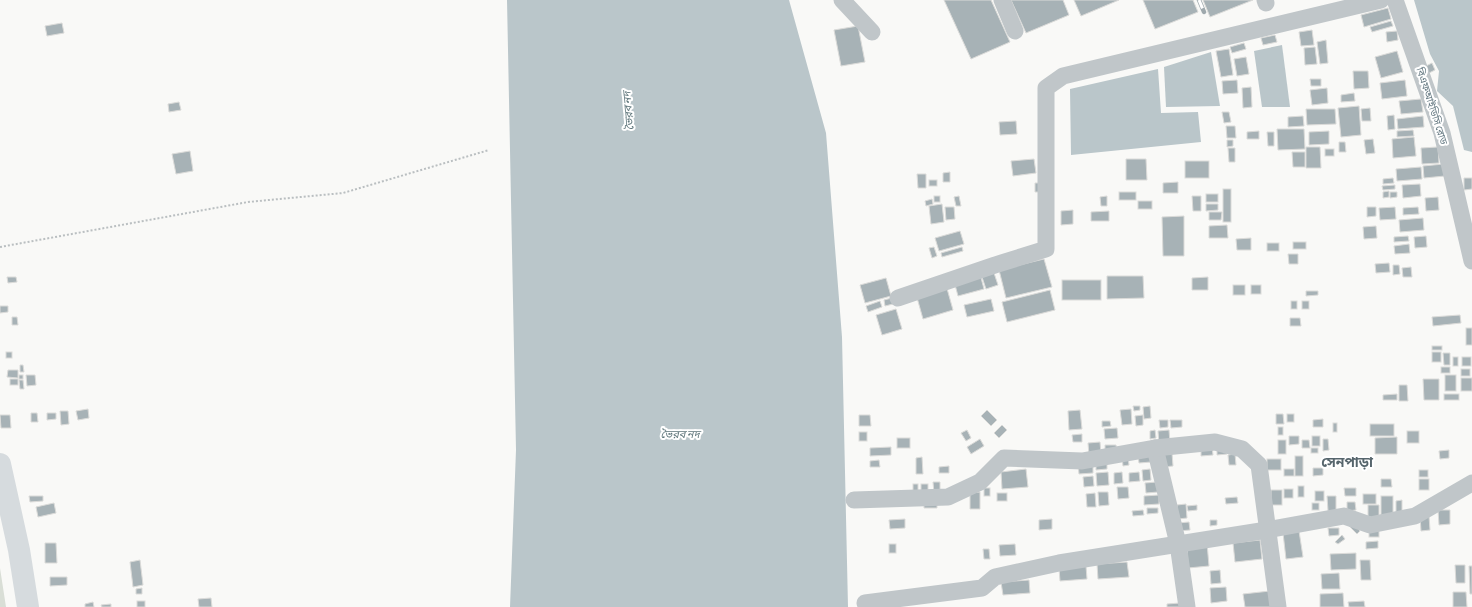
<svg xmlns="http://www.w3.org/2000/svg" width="1472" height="607" font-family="'Asap Condensed','Noto Sans Bengali',sans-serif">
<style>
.green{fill:#d9ded6}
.water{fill:#bac6ca}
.building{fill:#a7b2b6;stroke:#dbdbd9}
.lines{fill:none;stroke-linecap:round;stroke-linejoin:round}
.path{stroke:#babfc1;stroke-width:2;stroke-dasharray:2 2;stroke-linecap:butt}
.minor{stroke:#c0c6c9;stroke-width:17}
.major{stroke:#d6dbde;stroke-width:22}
.rail-casing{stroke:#9fa9ad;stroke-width:4.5}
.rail{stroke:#fff;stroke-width:3;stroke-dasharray:9;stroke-linecap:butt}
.labels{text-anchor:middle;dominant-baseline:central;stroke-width:4;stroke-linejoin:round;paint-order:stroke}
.street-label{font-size:10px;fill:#647881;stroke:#fff}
.water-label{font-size:11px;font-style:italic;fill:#5f767b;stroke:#fff}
.district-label{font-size:14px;font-weight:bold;fill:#56656c;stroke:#fff}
</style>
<rect width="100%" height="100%" fill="#f9f9f7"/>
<!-- green -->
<polygon class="green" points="0,568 6,607 0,607"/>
<!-- water -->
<g class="water">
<polygon points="507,0 789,0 826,133 842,337 848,607 510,607 516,450"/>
<polygon points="1414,0 1472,0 1472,152 1464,150 1453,106 1437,91 1439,71 1430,54"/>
<polygon points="1282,45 1290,107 1262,107 1254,51"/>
<polygon points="1211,52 1220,106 1166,107 1164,67"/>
<polygon points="1158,69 1161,113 1198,112 1201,142 1071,155 1070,89"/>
</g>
<!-- building -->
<g class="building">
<polygon points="944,0 991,0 1010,42 971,59"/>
<polygon points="1011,0 1063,0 1069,15 1026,33"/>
<polygon points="1074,0 1119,0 1081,16"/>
<polygon points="1143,0 1193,0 1198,12 1155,29"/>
<polygon points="1203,0 1253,0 1210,17"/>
<polygon points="1388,8 1391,19 1364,27 1361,15"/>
<polygon points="1391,21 1393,26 1372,32 1370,27"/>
<polygon points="62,23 64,33 47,36 45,26"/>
<polygon points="858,26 865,62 841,66 834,30"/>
<polygon points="1312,30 1314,45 1301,46 1299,32"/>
<polygon points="1397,31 1398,40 1387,42 1386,32"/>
<polygon points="1275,35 1277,42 1263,45 1261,38"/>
<polygon points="1326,40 1328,63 1320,64 1317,42"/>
<polygon points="1244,43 1246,49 1232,53 1230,47"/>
<polygon points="1315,47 1317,64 1305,65 1304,48"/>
<polygon points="1229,49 1233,75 1221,77 1216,51"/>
<polygon points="1397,51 1403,72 1381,78 1375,57"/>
<polygon points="1246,57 1249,74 1237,76 1234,59"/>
<polygon points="1432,63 1435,70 1429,73 1426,66"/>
<polygon points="1353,71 1368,71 1369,88 1354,89"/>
<polygon points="1310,79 1321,79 1321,86 1311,86"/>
<polygon points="1237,80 1238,93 1223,94 1222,81"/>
<polygon points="1405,80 1407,96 1382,99 1380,83"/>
<polygon points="1251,87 1252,107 1243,108 1242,88"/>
<polygon points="1327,88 1328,103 1312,105 1310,90"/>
<polygon points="1354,93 1355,101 1341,102 1341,95"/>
<polygon points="1421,99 1423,112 1401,114 1399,101"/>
<polygon points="179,102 181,110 169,112 168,104"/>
<polygon points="1359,106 1361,135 1341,137 1338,108"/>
<polygon points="1370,108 1371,121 1362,121 1361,109"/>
<polygon points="1306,109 1335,109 1336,124 1307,125"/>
<polygon points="1222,112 1229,112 1231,122 1224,123"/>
<polygon points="1394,115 1395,129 1388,130 1387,116"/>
<polygon points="1303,116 1304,126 1288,127 1288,117"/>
<polygon points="1423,116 1424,127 1398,129 1397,119"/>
<polygon points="1016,121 1017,134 1000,135 999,122"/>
<polygon points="1226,126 1235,126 1236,138 1227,138"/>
<polygon points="1277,129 1304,129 1305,149 1278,150"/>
<polygon points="1413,130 1414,136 1397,137 1397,131"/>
<polygon points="1259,131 1259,139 1247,139 1247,132"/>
<polygon points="1329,131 1329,144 1309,145 1309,132"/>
<polygon points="1267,132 1274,132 1274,146 1268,146"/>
<polygon points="1414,137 1416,156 1393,158 1392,139"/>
<polygon points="1373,139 1375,153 1366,154 1364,140"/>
<polygon points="1227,140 1233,140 1233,146 1227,147"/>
<polygon points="1339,142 1345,142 1346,152 1339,152"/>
<polygon points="1306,147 1320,147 1321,168 1306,168"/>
<polygon points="1438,147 1439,163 1422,164 1421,148"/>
<polygon points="1228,148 1235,148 1235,162 1229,162"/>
<rect x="1325" y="149" width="9" height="7"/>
<polygon points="190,151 193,171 176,174 172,154"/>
<polygon points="1292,152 1305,152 1305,167 1293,167"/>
<polygon points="1034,159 1036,173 1013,176 1011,161"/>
<polygon points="1126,159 1146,159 1147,180 1126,180"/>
<rect x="1185" y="161" width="24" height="17"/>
<polygon points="1444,164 1445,176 1424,178 1423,166"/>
<polygon points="1421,167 1422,179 1397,181 1396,169"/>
<polygon points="950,172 950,182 943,182 943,173"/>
<polygon points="917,174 926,174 926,188 918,188"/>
<polygon points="1393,178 1394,183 1383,184 1383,179"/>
<polygon points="1464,178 1472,178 1472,189 1464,190"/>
<rect x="929" y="180" width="8" height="6"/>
<polygon points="1178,182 1178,193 1163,193 1163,183"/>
<polygon points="1035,183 1041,183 1042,192 1035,192"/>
<polygon points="1420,184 1421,196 1403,198 1402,185"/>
<polygon points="1395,185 1395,189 1383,190 1382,186"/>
<rect x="1223" y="189" width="8" height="33"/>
<polygon points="1389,191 1389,197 1383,198 1383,192"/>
<rect x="1119" y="192" width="17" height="8"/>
<polygon points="1390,192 1397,192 1397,197 1390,198"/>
<rect x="1206" y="194" width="12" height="8"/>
<rect x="934" y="196" width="6" height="6"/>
<polygon points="959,196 961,206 956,206 954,197"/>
<polygon points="1107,196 1107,206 1101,206 1100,197"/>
<polygon points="1192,196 1201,196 1201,211 1193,211"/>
<polygon points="1438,197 1439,210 1426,211 1425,198"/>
<polygon points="932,199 933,204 926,206 925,201"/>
<rect x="1138" y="201" width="14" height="8"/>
<polygon points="942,204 944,222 931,224 929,206"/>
<polygon points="1206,204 1218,204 1218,210 1206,211"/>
<polygon points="945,207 954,207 955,219 946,220"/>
<polygon points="1367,207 1376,207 1376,216 1367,217"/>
<polygon points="1395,207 1396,219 1380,220 1379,208"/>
<polygon points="1418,207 1419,214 1403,215 1403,208"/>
<polygon points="1073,210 1073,224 1061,225 1061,211"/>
<polygon points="1109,211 1109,221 1091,221 1091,212"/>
<polygon points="1209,212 1222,212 1221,220 1209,220"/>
<polygon points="1184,216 1184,256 1163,256 1162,217"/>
<polygon points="1423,218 1424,230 1400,232 1399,220"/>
<polygon points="1227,225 1228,238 1209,238 1209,226"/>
<polygon points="1376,226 1377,238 1364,239 1363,227"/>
<polygon points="960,231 964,244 939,251 935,238"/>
<polygon points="1408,236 1409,241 1394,242 1394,237"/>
<polygon points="1426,236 1427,247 1415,248 1414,237"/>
<polygon points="1251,238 1251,250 1237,250 1236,239"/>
<rect x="1293" y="242" width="13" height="7"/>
<rect x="1267" y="243" width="12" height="8"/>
<polygon points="1409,244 1410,253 1395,254 1394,246"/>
<polygon points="934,247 937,256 932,258 929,248"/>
<polygon points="962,247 963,251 942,257 941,253"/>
<polygon points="1288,254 1298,254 1298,264 1289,264"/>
<polygon points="1044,259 1052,287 1006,298 999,270"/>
<polygon points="1389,263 1390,272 1376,273 1375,264"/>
<polygon points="1393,265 1399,265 1400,274 1393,275"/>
<polygon points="1411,267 1412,277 1403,277 1402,268"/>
<polygon points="993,270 998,285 986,289 981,274"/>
<polygon points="980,274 984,289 958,296 954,281"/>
<polygon points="1107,276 1143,276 1144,298 1107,299"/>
<polygon points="7,277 16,277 17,282 8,283"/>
<polygon points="1208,277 1208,290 1192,290 1192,278"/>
<polygon points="886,278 891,296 865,303 860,285"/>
<rect x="1062" y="280" width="39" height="20"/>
<polygon points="946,285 953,310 923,319 916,294"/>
<rect x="1233" y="285" width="12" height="10"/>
<rect x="1251" y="285" width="10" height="9"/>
<polygon points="1050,290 1055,310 1007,322 1002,302"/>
<polygon points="1306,291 1318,291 1318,295 1306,296"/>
<polygon points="892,298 893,304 885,306 884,300"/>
<polygon points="991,299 994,311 967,317 964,305"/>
<polygon points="880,301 882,307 868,312 866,306"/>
<rect x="1291" y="301" width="6" height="8"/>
<rect x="1302" y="301" width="7" height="8"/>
<polygon points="0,306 8,306 8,312 0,313"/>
<polygon points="896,309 902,329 882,335 876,315"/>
<polygon points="1460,315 1461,323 1433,326 1432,317"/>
<polygon points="12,317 17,317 18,325 12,325"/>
<polygon points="1290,318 1300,318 1301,326 1290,326"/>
<rect x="1466" y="328" width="6" height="17"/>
<rect x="1432" y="346" width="10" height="4"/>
<rect x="6" y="352" width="6" height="6"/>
<rect x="1432" y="352" width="9" height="10"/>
<polygon points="1443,353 1450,353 1450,365 1444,365"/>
<rect x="1453" y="357" width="5" height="9"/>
<rect x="1462" y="357" width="9" height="9"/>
<polygon points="20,365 23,365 24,372 20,372"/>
<rect x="1441" y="367" width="9" height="6"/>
<rect x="1461" y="369" width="9" height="7"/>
<polygon points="8,370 18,370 18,378 7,377"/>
<rect x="19" y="375" width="4" height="4"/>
<polygon points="26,375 35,375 36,385 27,386"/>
<rect x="1445" y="375" width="11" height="16"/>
<rect x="1461" y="378" width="11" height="13"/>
<rect x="10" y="379" width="8" height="6"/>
<polygon points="1423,379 1439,379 1439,400 1424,400"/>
<polygon points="19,380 23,380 24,389 20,389"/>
<polygon points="1399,385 1407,385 1408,401 1399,401"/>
<polygon points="1397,394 1397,400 1383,400 1383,395"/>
<rect x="1444" y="394" width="15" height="6"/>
<polygon points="1133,406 1140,406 1140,410 1134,411"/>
<polygon points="1150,406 1151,418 1144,419 1143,407"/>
<polygon points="88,409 89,418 78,420 76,411"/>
<polygon points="1131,409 1132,424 1122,425 1120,410"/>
<polygon points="987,410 997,420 991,426 981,416"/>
<polygon points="1080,410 1082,429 1069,430 1068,411"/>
<polygon points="60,411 68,411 69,424 61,425"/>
<polygon points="31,413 37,413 38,422 31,422"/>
<polygon points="47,413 56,413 56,419 47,420"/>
<polygon points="1276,414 1283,414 1284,424 1276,424"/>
<rect x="1287" y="414" width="7" height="8"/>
<polygon points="0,415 10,415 11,428 1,428"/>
<polygon points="859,415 870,415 871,426 859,426"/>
<polygon points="1143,415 1143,425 1136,426 1135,416"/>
<polygon points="1323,419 1323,427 1313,427 1313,420"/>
<polygon points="1159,420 1168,420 1168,427 1160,428"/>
<polygon points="1170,420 1182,420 1182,427 1171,428"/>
<polygon points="1102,421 1110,421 1111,426 1102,427"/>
<rect x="1333" y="423" width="4" height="9"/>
<rect x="1370" y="424" width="24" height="12"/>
<polygon points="1002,425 1007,430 999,438 994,433"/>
<rect x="1278" y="427" width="5" height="8"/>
<polygon points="1117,428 1118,438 1105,439 1104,429"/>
<polygon points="967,430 971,438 966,441 961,433"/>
<polygon points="1155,430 1156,438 1150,439 1150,431"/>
<polygon points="1169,430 1170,443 1159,444 1158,431"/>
<rect x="1407" y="431" width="12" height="12"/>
<rect x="859" y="432" width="8" height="9"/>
<polygon points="1082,434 1082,442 1073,442 1072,435"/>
<polygon points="1289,436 1299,436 1299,444 1289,445"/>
<rect x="1312" y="436" width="8" height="10"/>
<polygon points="1397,437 1397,454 1375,454 1375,438"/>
<rect x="897" y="438" width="13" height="10"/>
<polygon points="980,439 984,446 971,454 967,447"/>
<polygon points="1323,439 1328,439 1329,450 1323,451"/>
<rect x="1278" y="440" width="8" height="14"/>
<polygon points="1302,440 1309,440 1310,448 1302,448"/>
<polygon points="1100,442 1101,454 1089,455 1088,443"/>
<polygon points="1105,445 1116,445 1117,452 1105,453"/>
<polygon points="1212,446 1213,455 1201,456 1201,447"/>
<polygon points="891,447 891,455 870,456 870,448"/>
<polygon points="1226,448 1227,454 1217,455 1217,449"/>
<rect x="1311" y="448" width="7" height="5"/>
<polygon points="1449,450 1449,458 1440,459 1439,451"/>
<polygon points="1172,453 1173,466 1163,467 1162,454"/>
<polygon points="1150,454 1151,462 1139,463 1138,455"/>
<polygon points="1235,454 1236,465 1229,465 1228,455"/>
<rect x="1295" y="456" width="8" height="20"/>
<polygon points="922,457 923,474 916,474 916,458"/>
<polygon points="1122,457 1128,457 1129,465 1123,466"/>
<rect x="1267" y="459" width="14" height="11"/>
<polygon points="879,460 880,467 870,467 870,461"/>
<polygon points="1107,462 1107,469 1096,470 1096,463"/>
<polygon points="1093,463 1093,473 1079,474 1078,464"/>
<polygon points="949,466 949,473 939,473 939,467"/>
<polygon points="1313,468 1323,468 1323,475 1313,476"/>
<polygon points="1026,469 1028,487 1002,489 1001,472"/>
<polygon points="1150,469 1151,480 1143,481 1142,470"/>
<rect x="1284" y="469" width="10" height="7"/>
<rect x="1419" y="470" width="9" height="7"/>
<polygon points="1108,472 1109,485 1097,486 1096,473"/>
<polygon points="1122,472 1123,483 1114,484 1114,473"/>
<polygon points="1139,472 1140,481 1129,482 1129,473"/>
<polygon points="1093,476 1094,486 1084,487 1083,477"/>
<polygon points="1381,479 1391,479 1392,487 1381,487"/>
<rect x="1419" y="479" width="10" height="11"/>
<polygon points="933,482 940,482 940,493 934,493"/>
<polygon points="1157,482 1158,492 1146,493 1145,483"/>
<rect x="913" y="484" width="5" height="10"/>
<rect x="921" y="484" width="7" height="11"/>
<rect x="1298" y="486" width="6" height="11"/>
<polygon points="1117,487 1128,487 1129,498 1118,499"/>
<rect x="984" y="488" width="6" height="8"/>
<polygon points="1344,488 1356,488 1356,496 1345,496"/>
<rect x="1284" y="489" width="9" height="9"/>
<rect x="1271" y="490" width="11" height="15"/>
<rect x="1315" y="491" width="9" height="10"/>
<polygon points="980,492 980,509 970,509 970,493"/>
<polygon points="1098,492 1108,492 1109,505 1099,506"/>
<rect x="997" y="493" width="10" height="8"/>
<polygon points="1095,493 1096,507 1087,507 1086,494"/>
<rect x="1363" y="494" width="13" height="10"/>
<polygon points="1159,495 1159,504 1144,505 1144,496"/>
<polygon points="29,496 43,496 43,501 30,502"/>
<polygon points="1327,496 1336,496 1336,511 1328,511"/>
<rect x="1381" y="496" width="12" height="20"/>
<polygon points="1237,497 1238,503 1226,504 1225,498"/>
<polygon points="1402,500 1402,513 1396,513 1396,501"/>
<polygon points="937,502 937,508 924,508 924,503"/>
<polygon points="1347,502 1355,502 1356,510 1347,511"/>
<polygon points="54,503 56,513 38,517 36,507"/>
<rect x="1312" y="503" width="7" height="7"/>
<polygon points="1186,504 1187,518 1178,519 1177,505"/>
<polygon points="1197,505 1197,510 1188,511 1187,506"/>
<polygon points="1368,505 1379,505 1379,522 1368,523"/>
<polygon points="1147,508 1158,508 1158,513 1147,514"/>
<polygon points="1143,510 1144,515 1133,516 1132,511"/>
<polygon points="1438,510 1450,510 1450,524 1439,525"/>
<polygon points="1420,516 1429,516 1430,530 1421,531"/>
<polygon points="905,519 905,528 890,529 889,520"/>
<polygon points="1052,519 1052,529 1039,530 1039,520"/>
<polygon points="1210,520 1217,520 1217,525 1210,526"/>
<polygon points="1189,522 1190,530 1178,531 1178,523"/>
<polygon points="1351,522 1360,531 1357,534 1348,525"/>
<polygon points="1328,528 1339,528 1339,535 1329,536"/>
<rect x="1369" y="528" width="10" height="9"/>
<polygon points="1299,531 1303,557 1286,559 1283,533"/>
<polygon points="1342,535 1345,539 1338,544 1335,542"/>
<polygon points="1260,540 1262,559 1235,562 1233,543"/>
<polygon points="1378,541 1378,548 1366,549 1366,542"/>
<polygon points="45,543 56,543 57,563 45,563"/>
<polygon points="1207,543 1209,566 1188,568 1187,545"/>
<rect x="889" y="544" width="7" height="9"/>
<polygon points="1015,544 1016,555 1000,556 999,545"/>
<polygon points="983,549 989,549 990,559 984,559"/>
<polygon points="1356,553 1356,569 1331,570 1330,554"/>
<polygon points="140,560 143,585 133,587 130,562"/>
<polygon points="1360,560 1370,560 1371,580 1361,580"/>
<polygon points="1127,562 1129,577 1098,579 1097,564"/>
<polygon points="1455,565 1465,565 1465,583 1456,583"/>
<polygon points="1086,566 1087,579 1060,581 1059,568"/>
<polygon points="1469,566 1472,566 1472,594 1470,594"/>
<polygon points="1220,570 1221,583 1211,584 1210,571"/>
<polygon points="1339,573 1340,589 1322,589 1321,574"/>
<polygon points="50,577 67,577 67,585 50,586"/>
<polygon points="1029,580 1030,593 1003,595 1001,582"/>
<polygon points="1226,587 1227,601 1211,603 1210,588"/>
<polygon points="142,588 142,594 136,594 136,589"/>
<polygon points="1270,591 1272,607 1245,607 1243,594"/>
<polygon points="1453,592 1466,592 1467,607 1453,607"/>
<polygon points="1343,593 1344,607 1320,607 1320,594"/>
<polygon points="211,598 212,607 199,607 198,599"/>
<rect x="137" y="601" width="8" height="6"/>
<polygon points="1364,601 1365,607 1349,607 1348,602"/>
<polygon points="93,602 94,607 85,607 85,604"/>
<polygon points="1180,603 1181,607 1167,607 1167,604"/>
<polygon points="111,604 111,607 102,607 101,605"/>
</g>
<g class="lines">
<!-- path -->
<polyline class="path" points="0,247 248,202 343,193 489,150"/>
<!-- minor -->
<g class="minor">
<polyline points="842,0 872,32"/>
<polyline points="1002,0 1015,31"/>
<polyline points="1265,0 1266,3"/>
<polyline points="1395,0 1442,133 1472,261"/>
<polyline points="898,298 995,265 1046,249 1046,88 1063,76 1381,0"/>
<polyline points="1155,448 1178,544 1187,607"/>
<polyline points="854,500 948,497 980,482 1004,458 1082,461 1155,448 1215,442 1242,449 1259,465 1278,607"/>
<polyline points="865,603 982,588 995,577 1059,563 1267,530 1344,516 1370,525 1415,516 1472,483"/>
</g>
<!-- major -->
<polyline class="major" points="0,464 19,550 28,607"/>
<!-- rail casing -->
<g class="rail-casing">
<polyline id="rail" points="1199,0 1204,12"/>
</g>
<!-- rail -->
<use href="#rail" class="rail"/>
</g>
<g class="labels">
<!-- street labels -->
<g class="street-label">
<text transform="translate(1432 106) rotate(72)">বিএফআইডিসি রোড</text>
</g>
<!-- water labels -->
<g class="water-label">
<text transform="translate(628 111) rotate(-95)">ভৈরব নদ</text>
<text x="680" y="434">ভৈরব নদ</text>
</g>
<!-- district labels -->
<g class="district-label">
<text x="1347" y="462">সেনপাড়া</text>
</g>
</g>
</svg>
